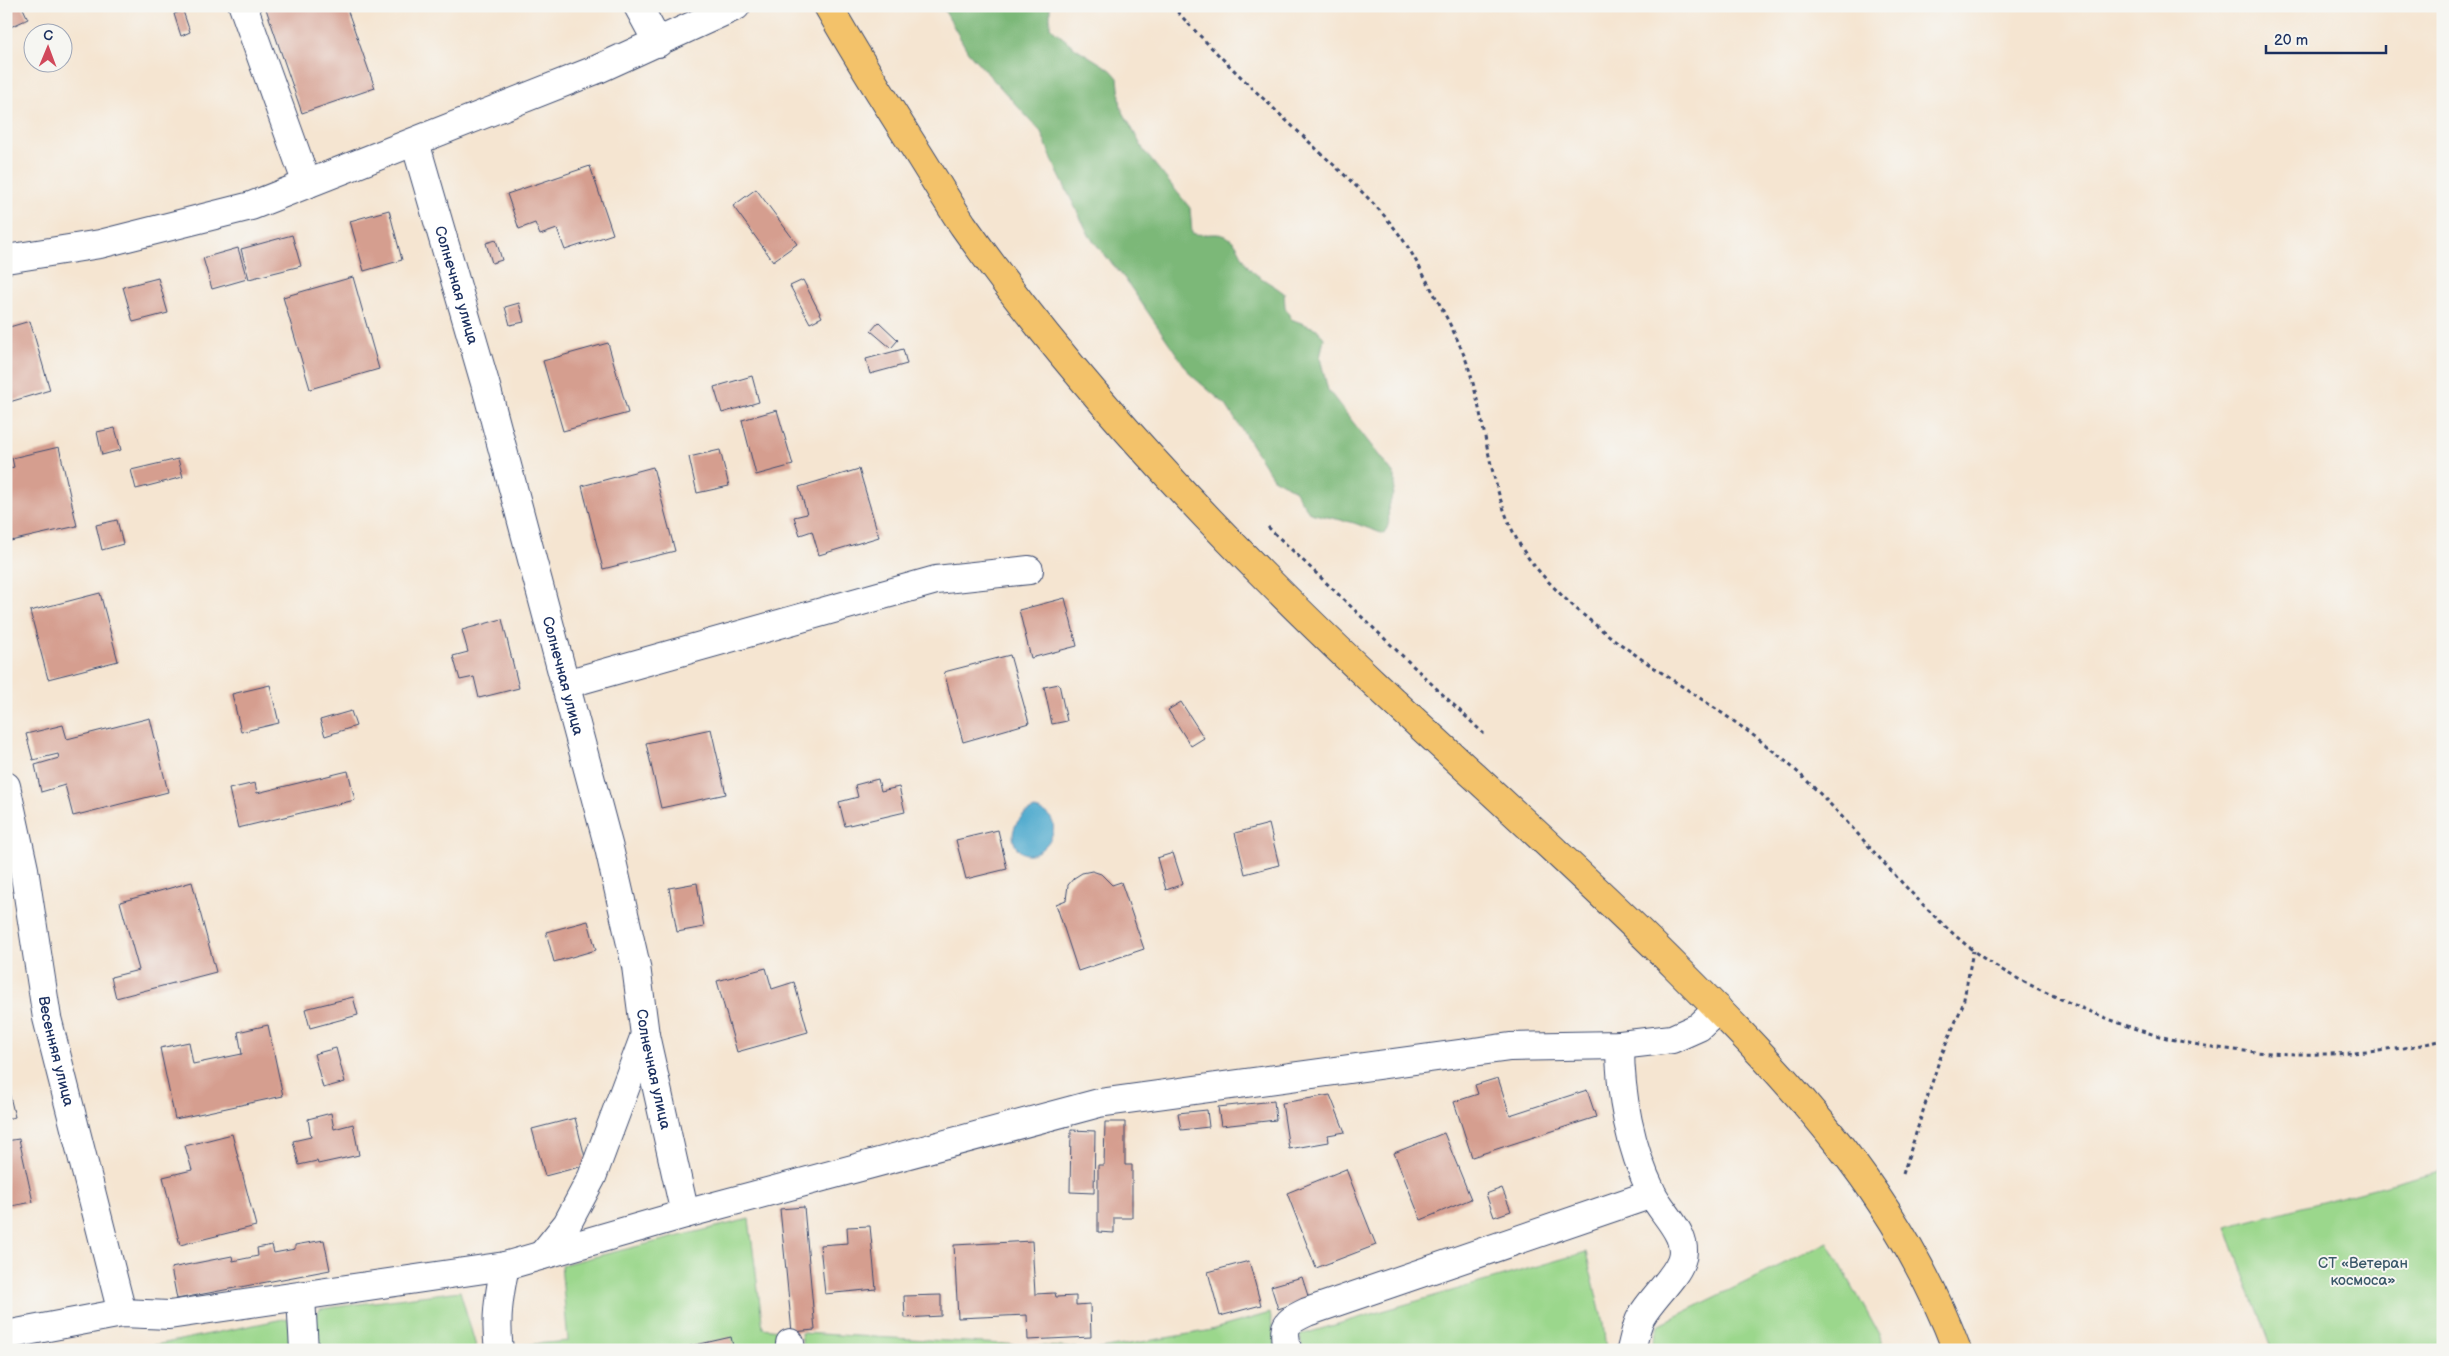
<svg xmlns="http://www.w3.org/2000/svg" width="2449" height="1356" font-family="'Balsamiq Sans',sans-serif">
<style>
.green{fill:#9bd78c;stroke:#5b8375}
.forest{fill:#7cb878;stroke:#4c746b}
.water{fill:#50aace;stroke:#366c96}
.building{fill:#d59e8f}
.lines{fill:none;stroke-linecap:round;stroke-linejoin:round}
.minor-casing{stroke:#3c4a6f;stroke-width:30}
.major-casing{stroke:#3c4a6f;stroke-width:30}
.path{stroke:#3c4a6f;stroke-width:3;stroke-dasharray:4 4;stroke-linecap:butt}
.minor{stroke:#fff;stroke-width:28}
.major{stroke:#f3c26a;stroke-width:28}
.labels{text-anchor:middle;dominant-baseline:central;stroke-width:4;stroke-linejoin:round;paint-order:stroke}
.street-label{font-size:15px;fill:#1b2f5e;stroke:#f6f6f2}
.park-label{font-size:15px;fill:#3b596a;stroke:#f6f6f2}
</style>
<rect width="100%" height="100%" fill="#f6f6f2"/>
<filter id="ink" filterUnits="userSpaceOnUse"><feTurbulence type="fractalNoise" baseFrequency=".02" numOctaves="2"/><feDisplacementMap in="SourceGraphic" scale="10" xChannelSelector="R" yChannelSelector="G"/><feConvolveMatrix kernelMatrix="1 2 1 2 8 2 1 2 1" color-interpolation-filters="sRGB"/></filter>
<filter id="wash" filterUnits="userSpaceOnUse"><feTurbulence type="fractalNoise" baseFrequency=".0096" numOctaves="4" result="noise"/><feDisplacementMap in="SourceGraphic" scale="20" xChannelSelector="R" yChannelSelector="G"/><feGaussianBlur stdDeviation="1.12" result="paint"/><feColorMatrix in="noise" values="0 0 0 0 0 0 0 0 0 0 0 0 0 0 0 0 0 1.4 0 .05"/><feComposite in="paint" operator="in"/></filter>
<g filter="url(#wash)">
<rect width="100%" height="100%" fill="#f5e5d1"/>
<!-- green -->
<g class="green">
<polygon points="2443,1170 2443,1350 2273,1350 2226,1227"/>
<polygon points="749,1219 763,1328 779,1330 781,1350 513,1350 513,1346 568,1341 561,1265"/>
<polygon points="1828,1242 1880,1336 1883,1350 1650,1350 1660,1324"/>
<polygon points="1586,1252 1603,1323 1606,1350 1302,1350 1300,1335"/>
<polygon points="460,1291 477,1350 313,1350 312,1325 320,1309"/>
<polygon points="1270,1313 1276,1350 1094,1350 1207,1331"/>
<polygon points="288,1318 291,1350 131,1350"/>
<polygon points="801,1333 1076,1348 1076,1350 803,1350"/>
</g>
<!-- forest -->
<path class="forest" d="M942,6h108v21l24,20 37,23 7,8 3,30 23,43 46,57 2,25c11,4 23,-2 34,3 15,7 15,25 26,35 9,8 22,14 32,22l1,14 6,12 26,10 7,9 -4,20 8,32 67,86c1,14 -3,18 -6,31 -2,13 3,13 -5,27l-30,-11 -44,-10 -17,-24 -20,-11 -47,-73 -35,-30 -66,-96 -35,-42 -33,-66 -16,-39 -73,-80z"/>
<!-- water -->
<path class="water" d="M1035,809c43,10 0,63 -18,39 -11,-16 3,-35 18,-39z"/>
<g id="blocks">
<!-- building -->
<g class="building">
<polygon points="6,6 22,6 28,19 6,29"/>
<polygon points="265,6 346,6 375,88 302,113"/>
<polygon points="183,11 190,32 181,36 174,14"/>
<polygon points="590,166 613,234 565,250 557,229 540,235 535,223 519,229 507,194"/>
<polygon points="756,189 797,244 773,261 733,206"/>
<polygon points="389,210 402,260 364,271 350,221"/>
<polygon points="292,235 301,266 249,279 241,249"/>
<polygon points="496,240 502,260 492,263 486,243"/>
<polygon points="238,248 247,279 212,289 203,258"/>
<polygon points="353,277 379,369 310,389 283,297"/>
<polygon points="158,278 168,313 133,322 123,287"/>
<polygon points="803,280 822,317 810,323 790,286"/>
<polygon points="519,303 524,322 510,325 505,307"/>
<polygon points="30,321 50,390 6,403 6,328"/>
<polygon points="879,322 898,340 891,348 871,331"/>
<polygon points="608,343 628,413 563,431 543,361"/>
<polygon points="903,349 907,364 870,374 866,359"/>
<polygon points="752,376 759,402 722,413 714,387"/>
<polygon points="777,410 793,465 756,475 742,420"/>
<polygon points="115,428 121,450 102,455 97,432"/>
<polygon points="59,447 77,526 6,542 6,469 14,467 12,458"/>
<polygon points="720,450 729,486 697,493 689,457"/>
<polygon points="178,459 183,477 136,489 131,470"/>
<polygon points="653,467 675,551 603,569 582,486"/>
<polygon points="859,469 879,537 819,555 812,531 800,535 794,517 807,514 799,487"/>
<polygon points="117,520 123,544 102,550 96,525"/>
<polygon points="100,593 118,661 48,679 30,611"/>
<polygon points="1065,598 1077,646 1031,658 1019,610"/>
<polygon points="502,619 519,688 479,698 474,677 460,680 453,656 468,652 462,630"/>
<polygon points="1010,655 1029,723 963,742 944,672"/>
<polygon points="1059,684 1067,721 1052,724 1044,687"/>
<polygon points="270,685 279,723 241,732 232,694"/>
<polygon points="1181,702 1204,738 1191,746 1168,710"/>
<polygon points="351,711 356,726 325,736 320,720"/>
<polygon points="150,718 168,792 73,816 65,785 41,792 35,765 59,758 58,754 33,760 26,734 63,725 67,739"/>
<polygon points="711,729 726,794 661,808 646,743"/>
<polygon points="348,771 355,800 238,828 229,789 255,783 257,793"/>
<polygon points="878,779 881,791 899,787 905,812 845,826 839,802 858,797 855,785"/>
<polygon points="1269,824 1279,865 1245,874 1235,833"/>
<polygon points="998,830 1007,869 966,879 956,840"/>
<polygon points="1173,853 1183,884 1166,890 1157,858"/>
<polygon points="1092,871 1101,874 1112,885 1121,882 1144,949 1078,971 1056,904 1066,900 1068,885 1074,878 1082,873"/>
<polygon points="192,882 216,972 116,998 111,977 139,970 120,902"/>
<polygon points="697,883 704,927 677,932 669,888"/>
<polygon points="588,921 596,950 554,962 546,932"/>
<polygon points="766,968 772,989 794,982 808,1032 737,1052 717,981"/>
<polygon points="353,997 358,1015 310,1028 305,1009"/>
<polygon points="268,1025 283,1096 175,1119 160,1048 189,1042 193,1064 242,1054 238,1032"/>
<polygon points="336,1048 345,1082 323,1088 314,1054"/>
<polygon points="1498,1078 1510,1115 1587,1090 1596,1117 1472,1157 1454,1102 1478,1094 1475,1085"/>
<polygon points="7,1084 15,1117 6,1119 6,1085"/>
<polygon points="1330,1095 1345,1132 1328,1135 1329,1142 1289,1149 1282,1103"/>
<polygon points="1274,1101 1276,1120 1221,1126 1218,1107"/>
<polygon points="1207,1110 1209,1127 1181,1130 1178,1113"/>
<polygon points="331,1113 334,1129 353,1124 359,1155 318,1164 317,1161 299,1165 293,1141 311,1137 308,1119"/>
<polygon points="575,1118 587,1165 545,1176 532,1129"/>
<polygon points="1105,1122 1125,1122 1125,1165 1132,1165 1132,1218 1114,1218 1114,1233 1098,1232 1098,1165 1104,1165"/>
<polygon points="1071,1130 1095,1131 1094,1193 1070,1192"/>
<polygon points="1444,1133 1471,1199 1421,1220 1394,1153"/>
<polygon points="232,1134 256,1226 180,1245 163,1177 192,1170 185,1146"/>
<polygon points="19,1139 33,1202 6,1207 6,1141"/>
<polygon points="1346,1169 1376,1245 1316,1268 1287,1193"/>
<polygon points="1502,1188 1511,1211 1494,1217 1486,1194"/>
<polygon points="804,1207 815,1330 792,1332 780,1209"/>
<polygon points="870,1226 876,1289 825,1294 820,1245 848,1243 847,1227"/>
<polygon points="324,1240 330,1270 177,1299 171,1268 232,1256 233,1261 258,1256 257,1248 272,1245 274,1253 295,1249 295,1245"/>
<polygon points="1032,1241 1035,1294 1055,1293 1056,1297 1076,1296 1076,1305 1090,1304 1091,1337 1028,1340 1027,1315 958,1318 954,1245"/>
<polygon points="1249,1261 1261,1305 1220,1316 1208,1272"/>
<polygon points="1302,1277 1309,1299 1278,1309 1271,1286"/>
<polygon points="941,1295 941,1316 905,1318 904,1296"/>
<polygon points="731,1337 734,1350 678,1350 678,1349"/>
</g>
</g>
</g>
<g filter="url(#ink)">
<use href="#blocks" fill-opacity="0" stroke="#3c4a6f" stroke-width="1"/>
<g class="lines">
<!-- minor casing -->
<g class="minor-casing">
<g id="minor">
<polyline points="243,6 307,184"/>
<polyline points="638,6 658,43"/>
<path id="s1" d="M415,142l70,241 124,465 27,118 9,69 40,179"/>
<polyline points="6,259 100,244 251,206 598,69 736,6"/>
<polyline points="566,684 936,580 1029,570"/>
<path id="s2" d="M6,786l18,83 23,149 75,295"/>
<path d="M1620,1045c0,50 10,103 32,148 9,20 39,43 29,68 -6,17 -30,38 -40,56 -5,9 -7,22 -10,33"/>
<polyline points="542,1255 567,1224 592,1177 645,1035"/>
<polyline points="301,1297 304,1350"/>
<polyline points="6,1335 122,1313 169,1315 505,1266 685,1214 1099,1103 1510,1047 1620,1045 1672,1039 1699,1027 1718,1009"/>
<polyline points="790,1343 791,1350"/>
<path d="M499,1350c-4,-30 0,-55 6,-84"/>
<path d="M1287,1350c-4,-25 -3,-27 20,-38l345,-118"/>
</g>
</g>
<!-- major casing -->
<g class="major-casing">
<path id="major" d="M828,6c28,49 58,97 88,144 16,25 31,51 47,75 91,129 196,246 307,357 131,132 274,253 406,385 116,116 222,226 281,383"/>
</g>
<!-- path -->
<g class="path">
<path d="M1172,6c42,46 86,88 132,131 39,38 86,75 112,124 17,31 44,78 54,111 18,62 22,141 63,192 66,81 164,124 244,190 70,58 122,136 193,194 27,22 61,38 93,52 35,15 70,30 108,39 76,19 195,21 272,1"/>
<polyline points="1268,527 1484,734"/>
<polyline points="1903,1174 1939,1061 1963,1004 1973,951"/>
</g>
<!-- minor -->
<use href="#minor" class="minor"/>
<!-- major -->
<use href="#major" class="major"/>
</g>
</g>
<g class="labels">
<!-- street labels -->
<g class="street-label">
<text stroke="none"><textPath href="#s1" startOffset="149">Солнечная улица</textPath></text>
<text stroke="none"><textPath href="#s1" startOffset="554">Солнечная улица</textPath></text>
<text stroke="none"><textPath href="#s2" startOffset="270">Весенняя улица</textPath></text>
<text stroke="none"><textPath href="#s1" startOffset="958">Солнечная улица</textPath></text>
</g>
<!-- park labels -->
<g class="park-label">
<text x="2363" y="1263">СТ «Ветеран<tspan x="2363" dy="17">космоса»</tspan></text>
</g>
</g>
<!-- margin -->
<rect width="2449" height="1356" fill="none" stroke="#f6f6f2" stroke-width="25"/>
<!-- north arrow -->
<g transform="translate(48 48) rotate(1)"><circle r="24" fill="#f6f6f2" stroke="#9ea6b7"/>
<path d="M0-4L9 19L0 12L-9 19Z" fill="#d1495b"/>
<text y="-8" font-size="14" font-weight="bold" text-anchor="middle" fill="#1b2f5e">С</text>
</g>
<!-- scale -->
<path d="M2266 45v8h120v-8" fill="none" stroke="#1b2f5e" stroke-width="2.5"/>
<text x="2274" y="45" font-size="15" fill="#1b2f5e" stroke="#f6f6f2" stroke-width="4" paint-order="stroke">20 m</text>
</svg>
